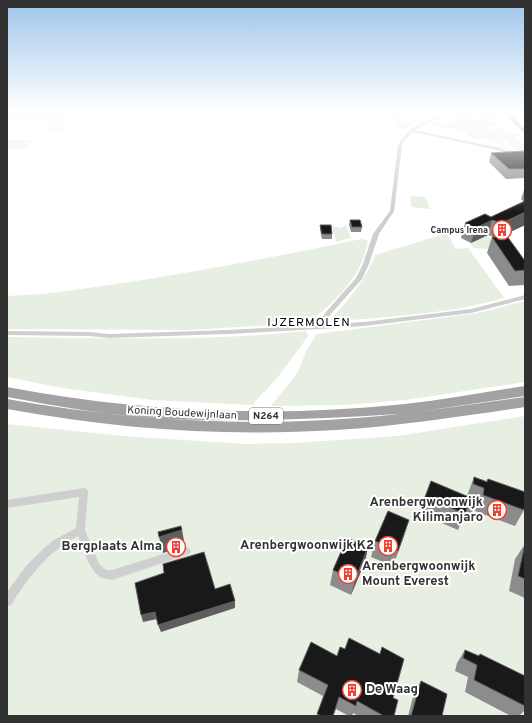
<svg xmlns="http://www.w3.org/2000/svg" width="532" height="723" font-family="Overpass,sans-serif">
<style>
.green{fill:#e6efe1}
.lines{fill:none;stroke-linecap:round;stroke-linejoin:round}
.minor{fill:#cfcfcf;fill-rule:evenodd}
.primary{fill:#aaa;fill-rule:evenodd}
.trunk{fill:#a2a2a2;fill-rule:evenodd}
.wall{fill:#8c8c8c}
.shaded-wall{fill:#5e5e5e}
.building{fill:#191919;stroke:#5e5e5e}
.labels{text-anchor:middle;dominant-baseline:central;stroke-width:4;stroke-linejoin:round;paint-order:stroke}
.far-poi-label{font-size:9px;font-weight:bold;fill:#323232;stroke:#fff;text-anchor:end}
.shield{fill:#fff;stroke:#707070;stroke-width:1}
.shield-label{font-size:10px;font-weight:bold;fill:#323232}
.street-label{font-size:11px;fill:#323232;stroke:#fff}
.neighbourhood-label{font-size:12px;letter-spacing:1px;fill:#000;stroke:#fff}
.near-poi-label{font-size:13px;font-weight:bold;fill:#323232;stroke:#fff;text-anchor:end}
</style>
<rect width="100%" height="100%" fill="#fff"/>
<!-- green -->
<g class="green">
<polygon points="13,111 69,111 61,130 48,130 51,120 7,122"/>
<polygon points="452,111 473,113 478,121 484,121 478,111 489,111 492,116 497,116 493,117 497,120 491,121 497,122 498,125 502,125 487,127 491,130 494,130 493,128 503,128 505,130 503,131 508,132 510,134 522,135 515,136 517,138 513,139 522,141 520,142 525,144 525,156 520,150 515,150 506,143 510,143 508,140 503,141 496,137 512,152 491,146 480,141 507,149 493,140 467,137 467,132 431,125 438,121 448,122 458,117 453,112 453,115 450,113"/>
<path d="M390,115c9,0 14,6 22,9l-6,5h3h-12h1z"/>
<polygon points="7,140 32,140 27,149 7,149"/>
<polygon points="410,196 425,197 430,209 411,207"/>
<polygon points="346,225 351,238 336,242 332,226 340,228"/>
<path d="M448,233l7,16 13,-1 36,50c-14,4 -28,7 -42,10 -15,3 -125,16 -131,11 18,-20 34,-38 44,-64z"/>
<polygon points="486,236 507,246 499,250 474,248 470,244"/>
<path d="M361,239l7,2c-2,9 -4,18 -9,27 -9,18 -36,47 -55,55l-115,7 -182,-1v-33c12,-1 24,-1 36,-2 107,-13 213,-33 318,-55z"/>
<polygon points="525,301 525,382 405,400 345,405 271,406 298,372 307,349 317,334 478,313"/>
<path d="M305,331l4,4 -31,42 -26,28 -100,-5 -90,-12 -55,-11v-40c99,1 199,5 298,-6z"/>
<polygon points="525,416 525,716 7,716 7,424 123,436 245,444 294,443 398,436"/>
</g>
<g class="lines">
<!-- minor -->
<g class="minor">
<path d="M446,111h5l-36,19 84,18 26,10v2l-28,-10 -84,-18 -7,7 -4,6 -8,66 -15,23 -10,30 -7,15 -32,36 -4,9 38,-2 107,-13 54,-14v4l-54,14 -107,13 -43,3 -94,5 -118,4 -20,-2 -82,-1v-4l82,1 20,2 118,-4 92,-5 6,-12 31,-35 7,-14 10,-30 17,-23 8,-66c13,-22 27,-22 48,-34z"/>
<path d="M84,488l3,1 1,3 -3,38 14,34 7,6h6l74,-23 3,1 2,3 -2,3 -77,26c-4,-1 -9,-1 -12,-3 -11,-8 -17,-29 -22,-41 -30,15 -49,41 -67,69l-4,1v-14l19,-26 18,-18 10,-8 22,-12 3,-31 -72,11v-8z"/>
</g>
<!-- primary -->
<polygon class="primary" points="501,111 508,111 525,129 525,134"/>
<!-- trunk -->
<path class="trunk" d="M525,386v10l-108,16 108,-15v10c-63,9 -126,19 -189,23 -111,7 -220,-1 -329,-21v-10c129,23 260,30 391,15 -81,5 -162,9 -244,4 -49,-3 -98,-12 -147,-21v-10c130,25 266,31 398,17 40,-4 80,-12 120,-18z"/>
</g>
<!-- wall -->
<g class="wall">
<polygon points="525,152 525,178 506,179 489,162 491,153"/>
<polygon points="525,187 525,225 500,237 525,261 525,285 509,286 487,253 492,237 494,237 488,235 471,243 461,238 465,223 491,217 524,202 521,199"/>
<polygon points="350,220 362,227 361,232 351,232 349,225"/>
<polygon points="320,225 332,234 332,239 322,239 320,230"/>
<polygon points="474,477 486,481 488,479 524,510 515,526 475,511 477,504 475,503 474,508 467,523 462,521 458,530 419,513 425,497 467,496"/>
<polygon points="409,520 393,566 371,557 375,541"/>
<polygon points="525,544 525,598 509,591 515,559"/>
<polygon points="368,547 365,562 351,595 330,585 333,570"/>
<polygon points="465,650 478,656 480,654 525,676 525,710 519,716 511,716 465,692 468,677 455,671 457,663"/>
<polygon points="337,656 393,698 394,716 359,716 353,713 352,716 349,716 336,709 333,716 317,716 323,696 297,682 299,670"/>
<polygon points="421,681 442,716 408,716 414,693"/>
</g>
<!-- shaded-wall -->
<g class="shaded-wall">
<polygon points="525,212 525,225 497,238 502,223"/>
<polygon points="492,220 488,235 471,243 476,228"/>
<polygon points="409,520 404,536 393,566 398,551"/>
<polygon points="182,530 185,546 163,553 159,537"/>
<polygon points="368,547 365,562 351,595 355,580"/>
<polygon points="235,601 235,608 161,632 158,625"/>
<polygon points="155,612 157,619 143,622 141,615"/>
</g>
<!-- building -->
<g class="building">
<polygon points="524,151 525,152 525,169 509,169 491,153"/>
<polygon points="525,201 525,212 502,223 492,220 476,228 465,223 485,214 491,217"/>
<polygon points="350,220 360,220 362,227 352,227"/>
<polygon points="320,225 331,225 332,234 322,234"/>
<polygon points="507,236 525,261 525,270 515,271 492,237"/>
<polygon points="474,477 487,482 488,479 525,492 525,503 524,510 483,495 484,488 473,484"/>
<polygon points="431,481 476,500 474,508 468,505 465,514 425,497"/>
<polygon points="388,511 409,520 398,551 375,541"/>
<polygon points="181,526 182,530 159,537 158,532"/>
<polygon points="347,538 368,547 355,580 333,570"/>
<polygon points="525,544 525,579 518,576"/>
<polygon points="204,552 215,589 230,584 235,601 158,625 155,612 141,615 135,583 164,573 163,564"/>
<polygon points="349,638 380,654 382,647 404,659 393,698 398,700 394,716 384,716 357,701 356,706 339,697 333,716 321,716 317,714 328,685 299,670 311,642 337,656 340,647 345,649"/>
<polygon points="465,650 479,656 480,654 525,676 525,706 474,680 477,665 463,658"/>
<polygon points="421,681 447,694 442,716 411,716"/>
</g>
<!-- sky -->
<linearGradient id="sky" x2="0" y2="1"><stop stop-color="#9dc4ea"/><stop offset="0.52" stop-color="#fff"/><stop offset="1" stop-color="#fff" stop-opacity="0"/></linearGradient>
<rect width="532" height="213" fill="url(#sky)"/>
<!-- icons -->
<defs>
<g id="building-ring" transform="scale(1)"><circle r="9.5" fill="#fff" stroke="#ea4333" stroke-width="1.5"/><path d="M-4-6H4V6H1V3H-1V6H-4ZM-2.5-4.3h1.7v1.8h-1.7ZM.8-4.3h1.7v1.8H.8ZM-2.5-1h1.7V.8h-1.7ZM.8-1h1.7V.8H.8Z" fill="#ea4333"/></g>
</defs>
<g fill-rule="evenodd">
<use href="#building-ring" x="502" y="230"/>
<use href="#building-ring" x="497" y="510"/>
<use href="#building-ring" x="388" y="546"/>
<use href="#building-ring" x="176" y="547"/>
<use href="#building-ring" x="348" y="574"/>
<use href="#building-ring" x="352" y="690"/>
</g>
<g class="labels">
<!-- far-poi labels -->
<g class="far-poi-label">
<text x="488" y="230">Campus Irena</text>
</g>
<!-- shield labels -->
<rect class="shield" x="249" y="408" width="34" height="16" rx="3"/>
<g class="shield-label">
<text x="266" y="416">N264</text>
</g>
<!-- street labels -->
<g class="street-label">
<text transform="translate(182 413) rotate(3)">Koning Boudewijnlaan</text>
</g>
<!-- neighbourhood labels -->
<g class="neighbourhood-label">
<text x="309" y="323">IJZERMOLEN</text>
</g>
<!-- near-poi labels -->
<g class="near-poi-label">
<text x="483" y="503">Arenbergwoonwijk<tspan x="483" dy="15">Kilimanjaro</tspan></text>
<text x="374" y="546">Arenbergwoonwijk K2</text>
<text x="162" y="547">Bergplaats Alma</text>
<text x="362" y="567" text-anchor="start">Arenbergwoonwijk<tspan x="362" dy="15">Mount Everest</tspan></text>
<text x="366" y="690" text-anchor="start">De Waag</text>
</g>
</g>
<!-- border -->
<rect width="532" height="723" fill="none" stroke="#323232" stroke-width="16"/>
</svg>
